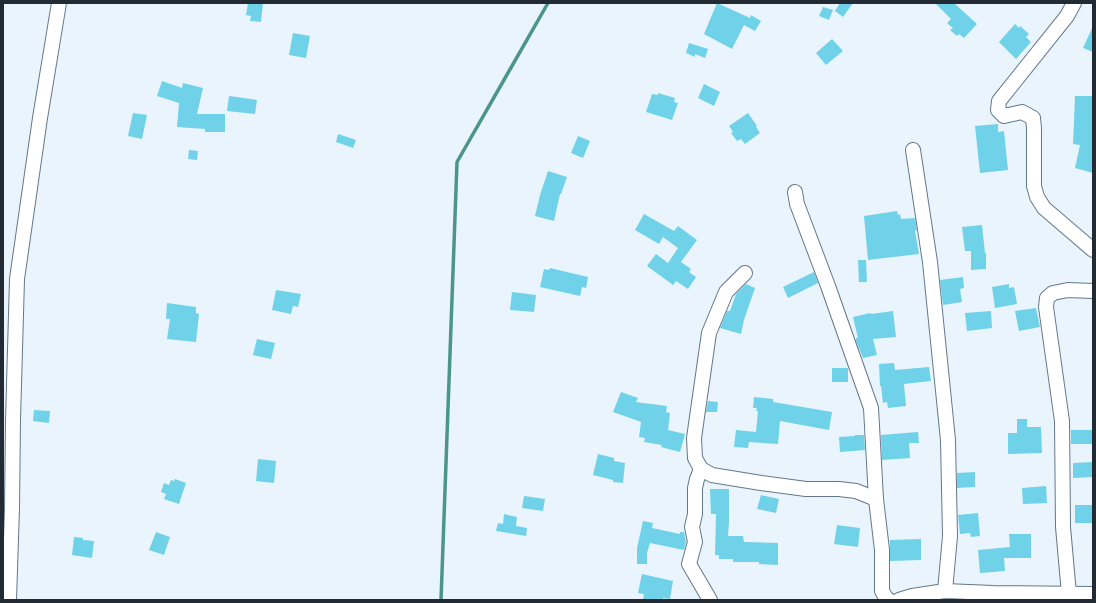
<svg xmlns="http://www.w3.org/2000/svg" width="1096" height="603" font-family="Raleway,sans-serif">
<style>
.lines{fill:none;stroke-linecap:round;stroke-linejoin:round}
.stream{stroke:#4b958a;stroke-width:3.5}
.building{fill:#6fd2e8}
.minor-casing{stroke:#63788b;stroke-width:16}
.minor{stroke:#fff;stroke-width:14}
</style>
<rect width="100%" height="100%" fill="#eaf4fd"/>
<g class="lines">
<!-- stream -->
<polyline class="stream" points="441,600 457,162 548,3"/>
</g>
<!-- building -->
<g class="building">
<polygon points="248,3 263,3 261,22 250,21 251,16 246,15"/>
<polygon points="717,3 750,18 751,15 761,21 755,31 744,25 732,49 704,34"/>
<polygon points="840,3 853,3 843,17 835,11"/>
<polygon points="935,3 954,3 977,24 964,38 959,34 957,36 950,30 953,28 947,23 951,19"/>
<polygon points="823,7 833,10 829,20 819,16"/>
<polygon points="1015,24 1019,28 1020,26 1029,34 1026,37 1031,42 1016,59 999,42"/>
<polygon points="1093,26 1093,52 1083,48"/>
<polygon points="293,33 310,36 306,58 289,55"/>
<polygon points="832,39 843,51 826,65 816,53"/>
<polygon points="689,43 708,49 705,58 695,54 695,57 686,53"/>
<polygon points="162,81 182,88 183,83 203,88 197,114 225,114 225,132 205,132 205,129 177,127 179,103 157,96"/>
<polygon points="704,84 720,92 714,106 698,98"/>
<polygon points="658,93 675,98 674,102 678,103 672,120 646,112 652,94 658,95"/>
<polygon points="229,96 257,100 255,114 227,111"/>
<polygon points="1075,96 1093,96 1093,173 1075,168 1080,145 1073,144"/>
<polygon points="133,113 147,115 142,139 128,136"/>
<polygon points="748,113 757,126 756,127 760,133 745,144 741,139 737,141 731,133 733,132 729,126"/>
<polygon points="998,124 998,132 1004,131 1008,170 980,173 975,126"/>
<polygon points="338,134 356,140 353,148 336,142"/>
<polygon points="578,136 590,141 583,158 571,153"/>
<polygon points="189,150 198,151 197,160 188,159"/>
<polygon points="548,171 567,177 561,194 560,194 554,221 535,216 540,195"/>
<polygon points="897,211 898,215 900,214 901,219 915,218 917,230 915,231 919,254 868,260 864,216"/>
<polygon points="644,214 674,231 678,226 697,240 681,262 691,269 689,272 696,277 688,289 676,281 673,285 647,266 656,254 668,263 678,248 663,237 659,244 635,230"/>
<polygon points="982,225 985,253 986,253 986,269 971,270 971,251 965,251 962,227"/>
<polygon points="858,260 866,260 867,282 859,282"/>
<polygon points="550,268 588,277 586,288 582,287 580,296 540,287 544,269 549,270"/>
<polygon points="814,272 818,283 788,298 783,287"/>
<polygon points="963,277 964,288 960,289 962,302 943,305 940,280"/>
<polygon points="746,284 755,288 744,320 741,334 720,328 727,311 730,311 736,294"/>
<polygon points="1009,284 1009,288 1014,287 1017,304 995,308 992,287"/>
<polygon points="276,290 301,294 298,307 293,306 291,314 272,310"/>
<polygon points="512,292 536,295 534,312 510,310"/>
<polygon points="167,303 196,307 196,313 199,314 196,342 167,339 170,319 166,319"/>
<polygon points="1036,308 1040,327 1019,331 1015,311"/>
<polygon points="893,311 896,337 873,339 877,355 863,358 856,341 856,338 858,338 853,317 870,313 871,314"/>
<polygon points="991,311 992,328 967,331 965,313"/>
<polygon points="257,339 275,343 271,359 253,355"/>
<polygon points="894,363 895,370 929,367 931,381 904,384 906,406 888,408 887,402 883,403 881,386 880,386 879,364"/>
<rect x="832" y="368" width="16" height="14"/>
<polygon points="621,392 638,398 636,402 667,406 666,412 670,413 668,430 685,434 680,452 661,447 662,445 644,442 645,438 639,437 641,422 613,412"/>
<polygon points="754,397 773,399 773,402 832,412 829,430 780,421 778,444 749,442 748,448 734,447 736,430 756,432 758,411 756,411 757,408 753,408"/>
<polygon points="708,401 718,402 717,412 706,412"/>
<polygon points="34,410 50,411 49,423 33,421"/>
<polygon points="1017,419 1027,419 1027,427 1041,427 1042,453 1008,454 1008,433 1017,433"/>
<rect x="1071" y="430" width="22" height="14"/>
<polygon points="918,432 919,443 909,443 910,458 882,460 881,435"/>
<polygon points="855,435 864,435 865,450 840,452 839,437 855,436"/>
<polygon points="598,454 614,458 614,461 625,463 623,483 613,482 613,480 593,475"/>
<polygon points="258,459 276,461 274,483 256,481"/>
<polygon points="1093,462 1093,477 1073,478 1073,463"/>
<polygon points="975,472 975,487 957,488 957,473"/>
<polygon points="175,479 186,483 179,504 164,499 166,494 161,492 164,483 169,485 171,480 174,481"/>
<polygon points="1046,486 1047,503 1023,504 1022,488"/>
<polygon points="710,489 729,489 729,522 728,536 743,536 744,542 778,543 778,565 759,564 759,562 733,562 733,559 719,559 719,555 715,555 716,514 711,514"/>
<polygon points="761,495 779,499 776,513 757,509"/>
<polygon points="524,496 545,499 543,511 522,508"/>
<rect x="1075" y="505" width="18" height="18"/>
<polygon points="978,513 980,536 971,537 970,533 960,534 958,515"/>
<polygon points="504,514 517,517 516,526 527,528 526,536 496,531 498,523 503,524"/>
<polygon points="643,521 653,523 652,528 680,534 680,532 684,532 686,542 684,550 650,543 647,553 647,564 637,564 637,548"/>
<polygon points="837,525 860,528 858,547 834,544"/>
<polygon points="156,532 170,537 164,555 149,550"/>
<polygon points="1009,534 1031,534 1031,558 1004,558 1005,571 980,573 978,550 1010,547"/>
<polygon points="74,537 83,538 83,540 94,541 92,558 72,555"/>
<polygon points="921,539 921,560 890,561 890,540"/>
<polygon points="642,574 673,581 670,599 663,598 663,600 643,600 644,594 638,593"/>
</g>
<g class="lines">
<!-- minor casing -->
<g class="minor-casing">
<g id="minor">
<polyline points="1074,3 1067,16 999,101 998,110 1004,116 1022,112 1033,118 1034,128 1034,186 1037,197 1044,208 1093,250"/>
<polyline points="913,150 930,262 948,440 950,536 945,591"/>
<polyline points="795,192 797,204 828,286 871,408 876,499 882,550 882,591 886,598 889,600"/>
<polyline points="745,273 726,292 709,333 694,438 695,458 701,469 712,475 761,483 806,489 839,489 856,491 876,499"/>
<polyline points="701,469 697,479 695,488 695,514 692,527 695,542 689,564 710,600"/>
<polyline points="1069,594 1063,527 1062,421 1046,307 1047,298 1053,293 1068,290 1093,291"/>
<polyline points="9,600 12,508 13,420 17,279 40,118 59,3"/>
<polyline points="899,600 912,596 945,591 993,593 1093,594"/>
</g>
</g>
<!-- minor -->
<use href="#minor" class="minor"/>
</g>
<!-- border -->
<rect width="1096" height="603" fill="none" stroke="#222b33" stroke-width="8"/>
</svg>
